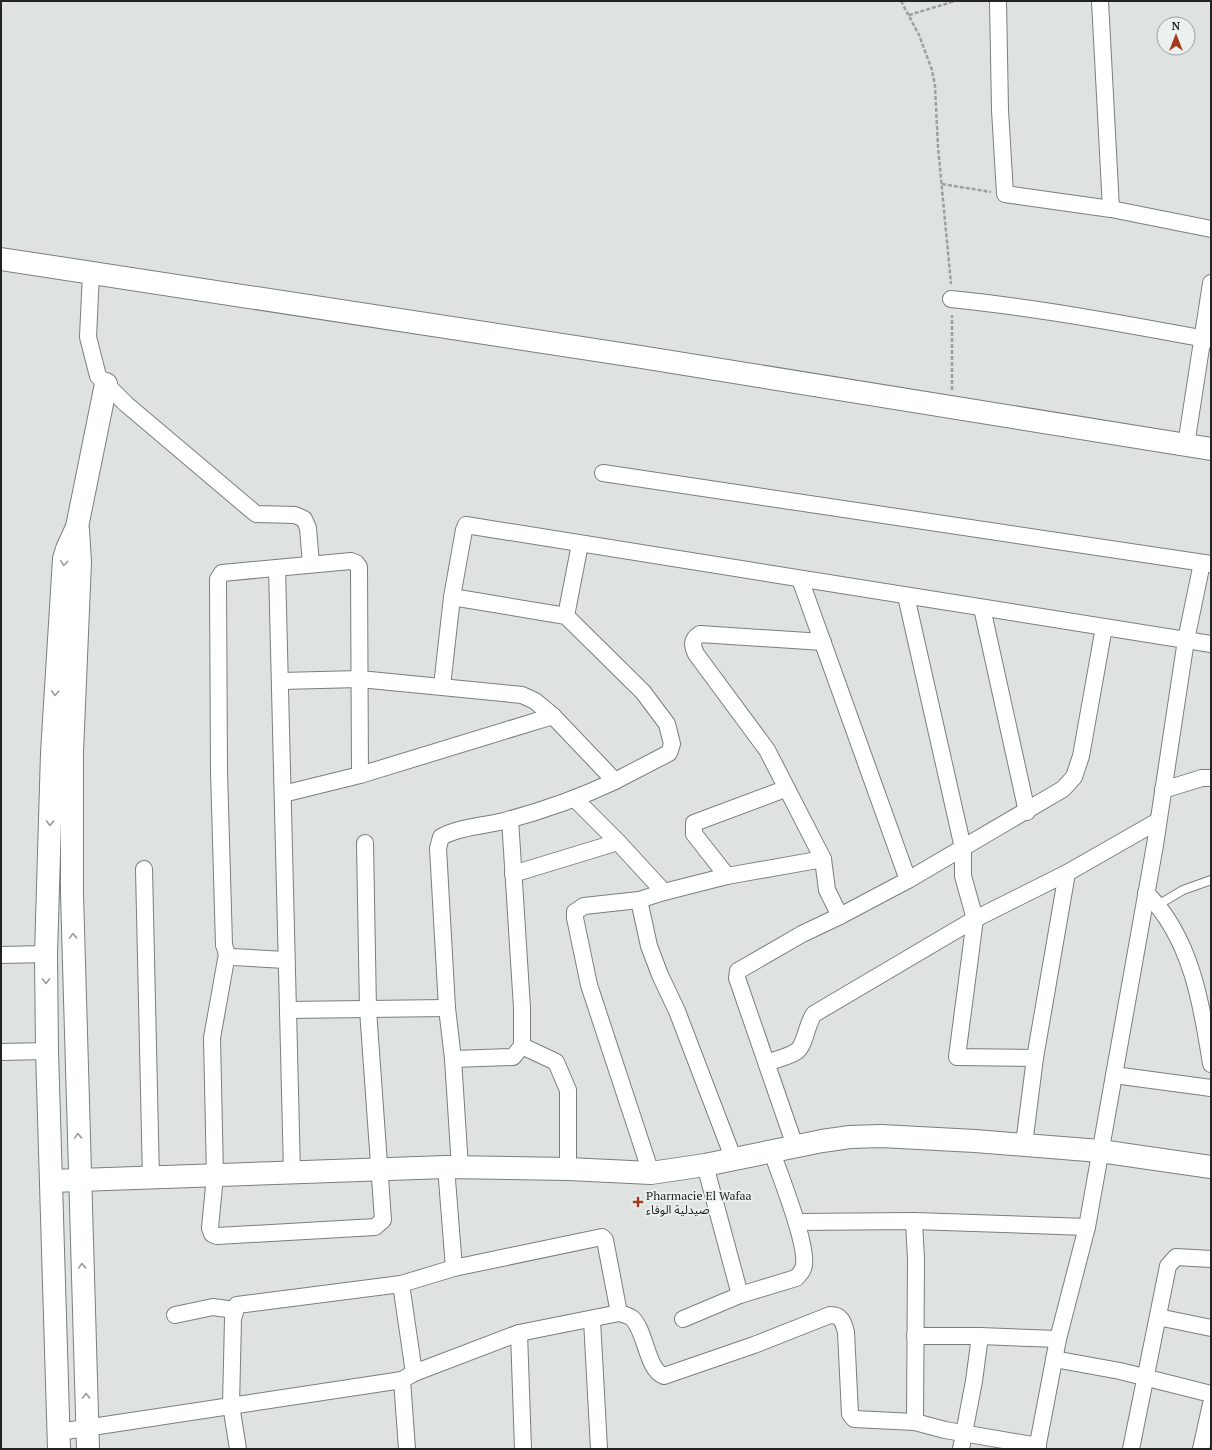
<svg xmlns="http://www.w3.org/2000/svg" width="1212" height="1450" font-family="'PT Serif','Noto Sans Arabic',serif">
<style>
.lines{fill:none;stroke-linecap:round;stroke-linejoin:round}
.lane-casing{stroke:#7a7f7d;stroke-width:10}
.street-casing{stroke:#7a7f7d;stroke-width:18}
.secondary-casing{stroke:#7a7f7d;stroke-width:24}
.primary-casing{stroke:#7a7f7d;stroke-width:24}
.path{stroke:#9ca09f;stroke-width:2.5;stroke-dasharray:4 2;stroke-linecap:butt}
.lane{stroke:#fff;stroke-width:8}
.street{stroke:#fff;stroke-width:16}
.secondary{stroke:#fff;stroke-width:22}
.primary{stroke:#fff;stroke-width:22}
.oneway{stroke:#9c9c9c}
.poi-dot{fill:#a33b1e;stroke:#ebf1ef;stroke-width:1.5}
.labels{text-anchor:middle;dominant-baseline:central;stroke-width:4;stroke-linejoin:round;paint-order:stroke}
.poi-label{font-size:12px;fill:#222423;stroke:#ebf1ef;text-anchor:start}
</style>
<rect width="100%" height="100%" fill="#dee3e1"/>
<g class="lines">
<!-- lane casing -->
<g class="lane-casing">
<polyline id="lane" points="1158,905 1183,890 1211,880"/>
</g>
<!-- street casing -->
<g class="street-casing">
<g id="street">
<polyline points="998,1 1000,110 1005,194 1111,209 1211,229"/>
<polyline points="1100,1 1111,209"/>
<polyline points="91,273 88,337 98,376 126,404 256,514 295,515 304,519 308,528 311,564"/>
<path d="M951,299c88,9 174,25 260,41"/>
<polyline points="1186,445 1211,283"/>
<polyline points="603,473 1211,564"/>
<polyline points="277,568 292,1172"/>
<polyline points="800,579 908,880"/>
<polyline points="906,596 963,848 963,876 975,919 957,1057 1035,1058"/>
<polyline points="452,597 566,616 643,692 667,724 672,744 669,753 615,781 553,716"/>
<polyline points="982,608 1027,812"/>
<polyline points="566,616 580,544"/>
<path d="M823,642l-123,-8c-9,6 -8,11 -4,20l71,96 56,109 4,31 13,26"/>
<polyline points="281,681 360,679 522,695 535,701 553,716 360,775"/>
<polyline points="442,686 452,597 464,530 466,525 1211,644"/>
<polyline points="1163,790 1202,778 1211,778"/>
<polyline points="283,794 360,775 359,567 356,563 351,561 222,573 218,579 219,771 224,945 227,954 232,957 285,960"/>
<polyline points="575,799 618,842 664,892 727,876 823,859"/>
<path d="M510,819l12,189v38l-9,11 -60,2 -6,-51 -9,-160 3,-11c19,-10 42,-11 63,-16 38,-10 75,-23 111,-40"/>
<polyline points="144,869 151,1179"/>
<polyline points="513,874 618,842"/>
<polyline points="727,876 694,834 694,823 785,789"/>
<path d="M1146,893c45,44 56,112 65,171"/>
<polyline points="639,900 649,946 660,975 677,1011 734,1160"/>
<polyline points="227,954 212,1038 215,1176 210,1228 212,1234 217,1236 375,1227 383,1220 368,1010 365,843"/>
<polyline points="1,955 46,954"/>
<polyline points="288,1010 447,1008"/>
<polyline points="522,1046 556,1062 568,1090 568,1169"/>
<polyline points="1,1052 47,1051"/>
<polyline points="453,1059 460,1168"/>
<path d="M767,1063c9,-4 22,-6 30,-12 8,-6 10,-28 17,-37l161,-95 92,-46 91,-52"/>
<polyline points="1114,1075 1211,1088"/>
<polyline points="1024,1144 1035,1058 1067,873"/>
<polyline points="795,1146 737,978 738,971 802,934 840,916 908,880 1063,789 1074,777 1081,756 1104,627"/>
<polyline points="705,1165 740,1295"/>
<polyline points="446,1167 454,1268"/>
<polyline points="651,1173 589,985 575,918 575,912 584,906 639,900 664,892"/>
<polyline points="914,1221 1087,1227"/>
<polyline points="796,1222 914,1221 916,1259 915,1422 945,1430 1038,1446"/>
<polyline points="401,1284 414,1373"/>
<polyline points="175,1315 213,1307 234,1310"/>
<polyline points="1158,1317 1211,1328"/>
<path d="M683,1319l57,-24 56,-17c4,-4 7,-7 8,-13 3,-23 -24,-89 -32,-113"/>
<polyline points="592,1320 599,1449"/>
<polyline points="519,1333 523,1449"/>
<polyline points="915,1336 980,1336 1058,1339"/>
<polyline points="1054,1359 1120,1371 1211,1394"/>
<polyline points="402,1380 407,1449"/>
<path d="M59,1432l343,-52 12,-7 105,-40 100,-20c4,1 11,3 14,6 13,14 14,51 31,57l90,-31 76,-30c11,0 13,6 16,17l4,82 4,5 61,3"/>
<polyline points="238,1449 231,1405 233,1319 237,1305 401,1284 454,1268 602,1237 605,1240 619,1313"/>
<polyline points="961,1449 974,1381 980,1336"/>
<polyline points="1037,1449 1058,1339 1087,1227 1155,845 1186,640 1202,563"/>
<polyline points="1131,1449 1168,1266 1176,1257 1211,1259"/>
<polyline points="1201,1449 1211,1404"/>
</g>
</g>
<!-- secondary casing -->
<g class="secondary-casing">
<g id="secondary">
<polyline points="78,530 80,562 72,752 72,894 88,1449"/>
<polyline points="51,1181 446,1167 568,1169 651,1173 705,1165 822,1141 850,1137 881,1136 975,1141 1100,1151 1211,1167"/>
<polyline points="59,1449 47,1051 46,954 52,753 64,559 67,549 77,527 106,384"/>
</g>
</g>
<!-- primary casing -->
<g class="primary-casing">
<polyline id="primary" points="1,259 641,357 1211,449"/>
</g>
<!-- path -->
<g class="path">
<polyline points="901,1 919,35 932,70 935,86 938,147 951,284"/>
<polyline points="909,15 955,1"/>
<polyline points="942,184 991,192"/>
<polyline points="952,390 952,315"/>
</g>
<!-- lane -->
<use href="#lane" class="lane"/>
<!-- street -->
<use href="#street" class="street"/>
<!-- secondary -->
<use href="#secondary" class="secondary"/>
<!-- primary -->
<use href="#primary" class="primary"/>
</g>
<!-- one-way arrows -->
<defs><path id="oneway-chevron" d="M-2-3.5L2.5 0L-2 3.5" fill="none" stroke-width="1.6" stroke-linecap="round" stroke-linejoin="round"/></defs>
<g class="oneway">
<use href="#oneway-chevron" transform="translate(64 563) rotate(96)"/>
<use href="#oneway-chevron" transform="translate(55 693) rotate(93)"/>
<use href="#oneway-chevron" transform="translate(50 823) rotate(92)"/>
<use href="#oneway-chevron" transform="translate(73 936) rotate(-92)"/>
<use href="#oneway-chevron" transform="translate(46 981) rotate(89)"/>
<use href="#oneway-chevron" transform="translate(78 1136) rotate(-92)"/>
<use href="#oneway-chevron" transform="translate(82 1266) rotate(-92)"/>
<use href="#oneway-chevron" transform="translate(86 1396) rotate(-92)"/>
</g>
<!-- markers -->
<path class="poi-dot" d="M636 1196h4v4h4v4h-4v4h-4v-4h-4v-4h4z"/>
<g class="labels">
<!-- poi labels -->
<g class="poi-label">
<text x="646" y="1195">Pharmacie El Wafaa<tspan x="646" dy="14">صيدلية الوفاء</tspan></text>
</g>
</g>
<!-- border -->
<rect width="1212" height="1450" fill="none" stroke="#222423" stroke-width="4"/>
<!-- north arrow -->
<g transform="translate(1176 36)"><circle r="19" fill="#ebf1ef" stroke="#9b9f9d"/>
<path d="M0-3L7 15L0 10L-7 15Z" fill="#a33b1e"/>
<text y="-6" font-size="11" font-weight="bold" text-anchor="middle" fill="#222423">N</text>
</g>
</svg>
